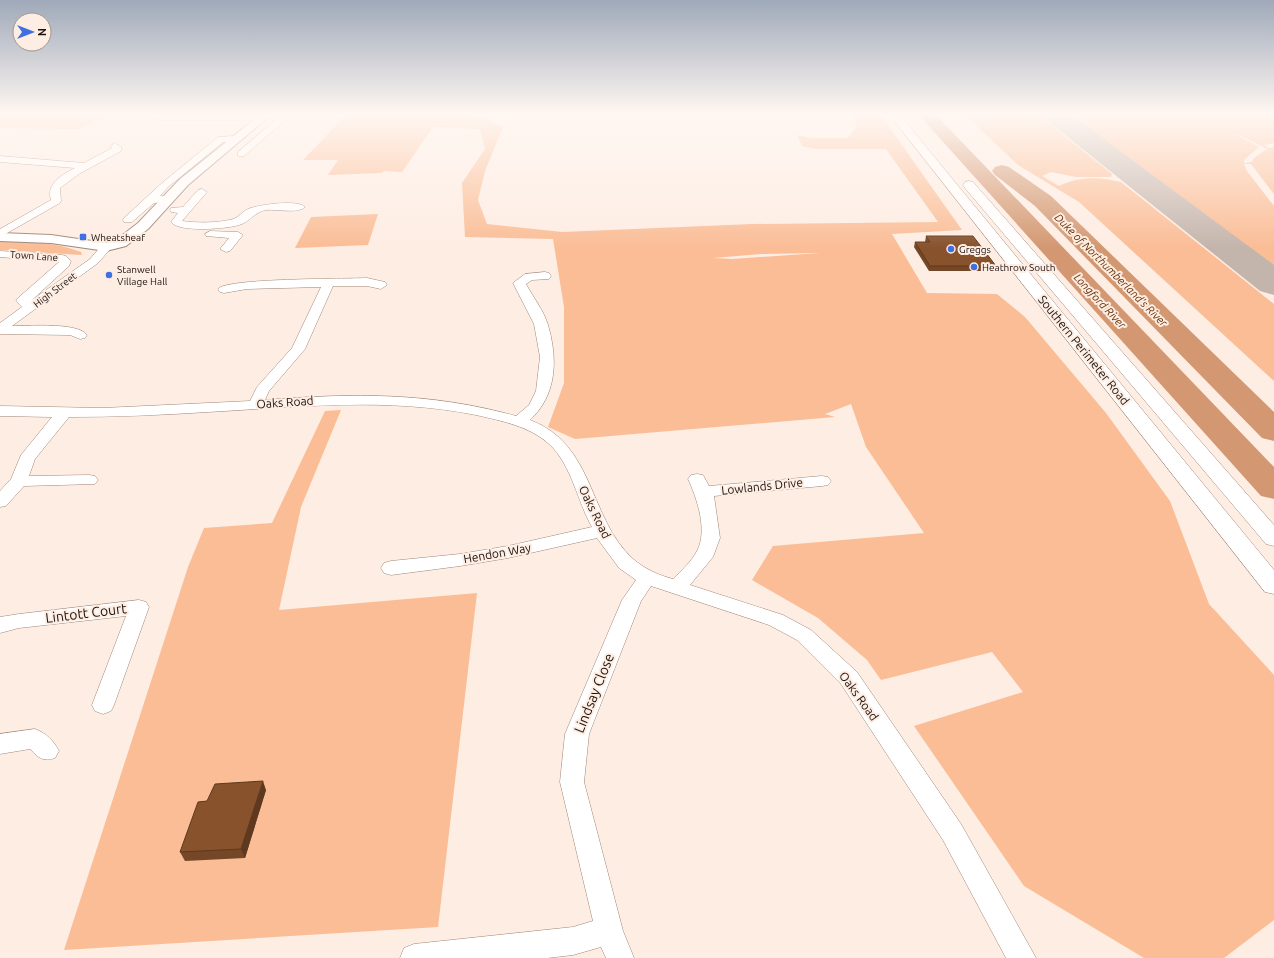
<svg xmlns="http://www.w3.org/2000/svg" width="1274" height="958" font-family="Ubuntu,sans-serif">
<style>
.green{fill:#fabd96;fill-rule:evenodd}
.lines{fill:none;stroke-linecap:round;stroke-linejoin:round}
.river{fill:#d39872;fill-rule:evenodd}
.taxiway{fill:#c4b5ac;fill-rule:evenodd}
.minor-casing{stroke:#a08777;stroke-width:1}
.tertiary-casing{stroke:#a08777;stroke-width:1}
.secondary-casing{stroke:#a08777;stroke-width:2}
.minor{fill:#fff;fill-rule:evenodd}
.tertiary{fill:#fff;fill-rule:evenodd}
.secondary{fill:#fff;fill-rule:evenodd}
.wall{fill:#744726}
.shaded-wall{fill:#5e391f}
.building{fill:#87522c;stroke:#5e391f}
.poi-dot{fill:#3f6fe0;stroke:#feede3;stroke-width:1.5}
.labels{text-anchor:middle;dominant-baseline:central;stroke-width:4;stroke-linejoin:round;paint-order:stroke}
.far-poi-label{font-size:10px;fill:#1d130d;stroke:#feede3;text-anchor:start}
.far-street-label{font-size:10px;fill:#1d130d;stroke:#feede3}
.far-water-label{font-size:11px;font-style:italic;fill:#642e00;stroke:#feede3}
.street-label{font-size:12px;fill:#1d130d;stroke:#feede3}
.near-street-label{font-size:14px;fill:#1d130d;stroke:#feede3}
</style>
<rect width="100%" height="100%" fill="#feede3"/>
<!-- green -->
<g class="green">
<polygon points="0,114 111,114 78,129 0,128"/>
<path d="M347,114h121l16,4 19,9 -18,44 -7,29 9,24 75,8 190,-8 186,-2 -52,-73h-70l-14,-3 -5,-11 14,3h37l9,-12 -5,-12h28l82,116 -70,4 35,59 70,1 28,23 81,96 64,88 39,103 65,71v245l-50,38h-80l-120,-72 -110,-160 109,-34 -31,-40 -111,28 -14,-20 -49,-42 -66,-38 21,-34 151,-13 -58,-86 -15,-43 -26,10 10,3 -260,22 -27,-12 16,-44v-76l-11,-68 -88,-2 -3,-54 23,-34 -5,-20 -47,-2 -31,45 -18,-1 -3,2 -53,2 10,-15h-35zM820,253l-88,6 -19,-1 48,-4z"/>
<path d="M964,114h73l75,60 -1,3h-35l-25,-5 -9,4 17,10c21,-10 40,-9 62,-4l153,122v77l-195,-179 -61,-37z"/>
<path d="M1072,114h202v29l-10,2 5,3 5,-1v47l-23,-30h-7l3,7 27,35v60l-194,-144zM1237,135h2l28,14 -13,9 -2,4 -8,1v-3l15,-13z"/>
<polygon points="378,214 368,245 295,248 311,217"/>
<path d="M0,241c28,0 55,1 81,11l1,3 -82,-5z"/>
<polygon points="341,410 301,507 279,610 477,593 438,927 64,950 188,567 204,528 272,523 325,411"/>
</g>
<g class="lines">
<!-- river -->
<g class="river">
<polygon points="918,114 935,114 1274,467 1274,499 1261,496"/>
<polygon points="1002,165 1009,167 1051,196 1274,412 1274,441 1262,438 1035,206 995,175 992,171 995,167"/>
</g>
<!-- taxiway -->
<polygon class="taxiway" points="1041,114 1070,114 1274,265 1274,295 1260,291 1045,119"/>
<!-- minor casing -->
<g class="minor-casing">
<g id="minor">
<polygon points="152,114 262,116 266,118 262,120 157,120 152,118"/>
<polygon points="283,114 292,114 244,156 238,156 238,152"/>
<polygon points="237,136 241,139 240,141 223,142 168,187 160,196 173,197 174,199 173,201 154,203 132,222 124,222 123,220 124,218 162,183 218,137"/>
<path d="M115,143l6,4v4l-42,23 -19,14 1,13 -1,2 -60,34v-8l51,-29c-5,-17 11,-25 24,-32l-75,-6v-6l84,7 28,-15 -1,-2z"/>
<path d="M202,189l5,3 -25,29c14,2 34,2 47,-1 9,-1 11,-7 19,-11 9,-4 50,-10 57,-2 -6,7 -30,2 -39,3 -11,2 -15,10 -24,14 -12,5 -63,9 -71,-2l7,-9 -7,-1 -1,-2 1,-2 12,-1 15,-17z"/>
<polygon points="210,231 238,232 243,235 230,251 226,252 220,249 229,238 206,236 205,234"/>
<path d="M106,244l6,3 -14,16 -86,63c16,0 66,-4 75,9l-2,3 -5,1 -10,-4 -70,-1v-11l22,-16 -6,-6 2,-3 41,-36 -59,-5v-6l62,4 4,1 5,5 -2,5 -37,34 58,-41 12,-14z"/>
<path d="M545,272l4,1 2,3 -2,3 -17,1 -6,4c7,13 18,27 22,41 10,34 9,70 -18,95 65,24 58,98 103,139 12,10 25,16 40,20 8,-8 19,-18 24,-28 11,-20 0,-53 -9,-72l3,-4 6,-1 6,1 6,11 113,-10 6,1 3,4 -3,4 -6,1 -108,10 6,42 -7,19 -23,28 93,30 28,15 46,42 104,152 75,134h-30l-63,-118 -102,-156 -44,-44 -28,-15 -118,-39 -10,15 -52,133 -5,48 39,149 11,27h-28l-5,-11 -28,8 -26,3h-147l4,-10 10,-4 159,-17 20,-6 -33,-139 5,-48 57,-134 14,-20 -17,-12 -22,-30 -89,20 -48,8 -69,9 -7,-2 -3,-5 3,-5 7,-2 69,-7 48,-8 84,-19c-15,-26 -20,-62 -43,-83 -20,-18 -47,-23 -73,-29 -89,-18 -178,-8 -268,-3 -46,3 -93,5 -139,5l-34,42 -6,17 60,-1 6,1 3,4 -3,4 -71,2 -18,20 -6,1v-16l11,-12 10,-24 31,-38 -52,-1v-10l103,2 147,-7 7,-14 35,-39 29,-61 -74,2 -23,4 -4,-1 -2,-3c7,-11 129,-10 149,-11l18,4 2,3 -6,4 -14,-3h-34l-28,63 -36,42 -4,9c88,-7 165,-8 251,16l13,-11 7,-14 4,-34 -6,-33 -21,-41 12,-9z"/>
<polygon points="139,600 146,602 149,607 114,705 111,711 103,714 95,711 92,705 126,616 19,628 0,633 0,617 19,614"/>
<path d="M35,729c11,4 19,12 24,22l-4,7c-12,4 -16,0 -25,-9l-30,5v-20z"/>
</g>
</g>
<!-- tertiary casing -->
<g class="tertiary-casing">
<g id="tertiary">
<polygon points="889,114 899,114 1274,570 1274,594 1265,592"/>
<polygon points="969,181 973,182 1274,525 1274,546 1266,544 965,188 963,185 965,182"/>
</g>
</g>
<!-- secondary casing -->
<g class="secondary-casing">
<polygon id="secondary" points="261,114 272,114 188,185 148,229 126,246 106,251 51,243 0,241 0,233 51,235 106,243 116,240 138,223 180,179"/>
</g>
<!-- minor -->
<use href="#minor" class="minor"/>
<!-- tertiary -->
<use href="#tertiary" class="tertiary"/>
<!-- secondary -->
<use href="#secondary" class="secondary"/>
</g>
<!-- wall -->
<g class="wall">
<polygon points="926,236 996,266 994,271 929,271 914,247 915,242 925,242"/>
<polygon points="266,790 245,858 185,861 180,852 207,801"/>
</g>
<!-- shaded-wall -->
<polygon class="shaded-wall" points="263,781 266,790 245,858 241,849"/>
<!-- building -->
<g class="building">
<polygon points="926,236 973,236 996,266 930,266 915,242 930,242"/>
<polygon points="263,781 241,849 180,852 198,802 207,801 215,784"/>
</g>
<!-- sky -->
<linearGradient id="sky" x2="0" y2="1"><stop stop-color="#9fa9b9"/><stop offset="0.46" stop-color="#fff7f2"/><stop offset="1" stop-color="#fff7f2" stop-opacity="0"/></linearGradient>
<rect width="1274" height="248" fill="url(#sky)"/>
<!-- markers -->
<g class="poi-dot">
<rect x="79" y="233" width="8" height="8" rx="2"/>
<circle cx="951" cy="249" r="4"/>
<circle cx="974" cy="267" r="4"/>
<circle cx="109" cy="275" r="4"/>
</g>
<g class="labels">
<!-- far-poi labels -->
<g class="far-poi-label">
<text x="91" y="237">Wheatsheaf</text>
<text x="959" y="249">Greggs</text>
<text x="982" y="267">Heathrow South</text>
<text x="117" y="269">Stanwell<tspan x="117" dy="12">Village Hall</tspan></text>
</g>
<!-- far-street labels -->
<g class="far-street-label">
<text transform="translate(34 256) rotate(4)">Town Lane</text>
<text transform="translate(55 290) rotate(-37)">High Street</text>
</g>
<!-- far-water labels -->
<g class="far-water-label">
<text transform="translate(1111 270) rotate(45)">Duke of Northumberland's River</text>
<text transform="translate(1100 301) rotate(47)">Longford River</text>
</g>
<!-- street labels -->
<g class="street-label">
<text transform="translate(1084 350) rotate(51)">Southern Perimeter Road</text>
<text transform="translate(285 402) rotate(-4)">Oaks Road</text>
<text transform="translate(762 486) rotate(-6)">Lowlands Drive</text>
<text transform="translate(595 512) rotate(64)">Oaks Road</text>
<text transform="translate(497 553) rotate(-10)">Hendon Way</text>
<text transform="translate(859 696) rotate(54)">Oaks Road</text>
</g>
<!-- near-street labels -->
<g class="near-street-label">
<text transform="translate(86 613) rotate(-7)">Lintott Court</text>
<text transform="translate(594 693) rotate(-68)">Lindsay Close</text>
</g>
</g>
<!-- north arrow -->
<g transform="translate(32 32) rotate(90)"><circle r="19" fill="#feede3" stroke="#a4968d"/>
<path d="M0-3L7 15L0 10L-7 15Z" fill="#3f6fe0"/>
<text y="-6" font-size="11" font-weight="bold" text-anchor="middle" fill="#1d130d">N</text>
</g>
</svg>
